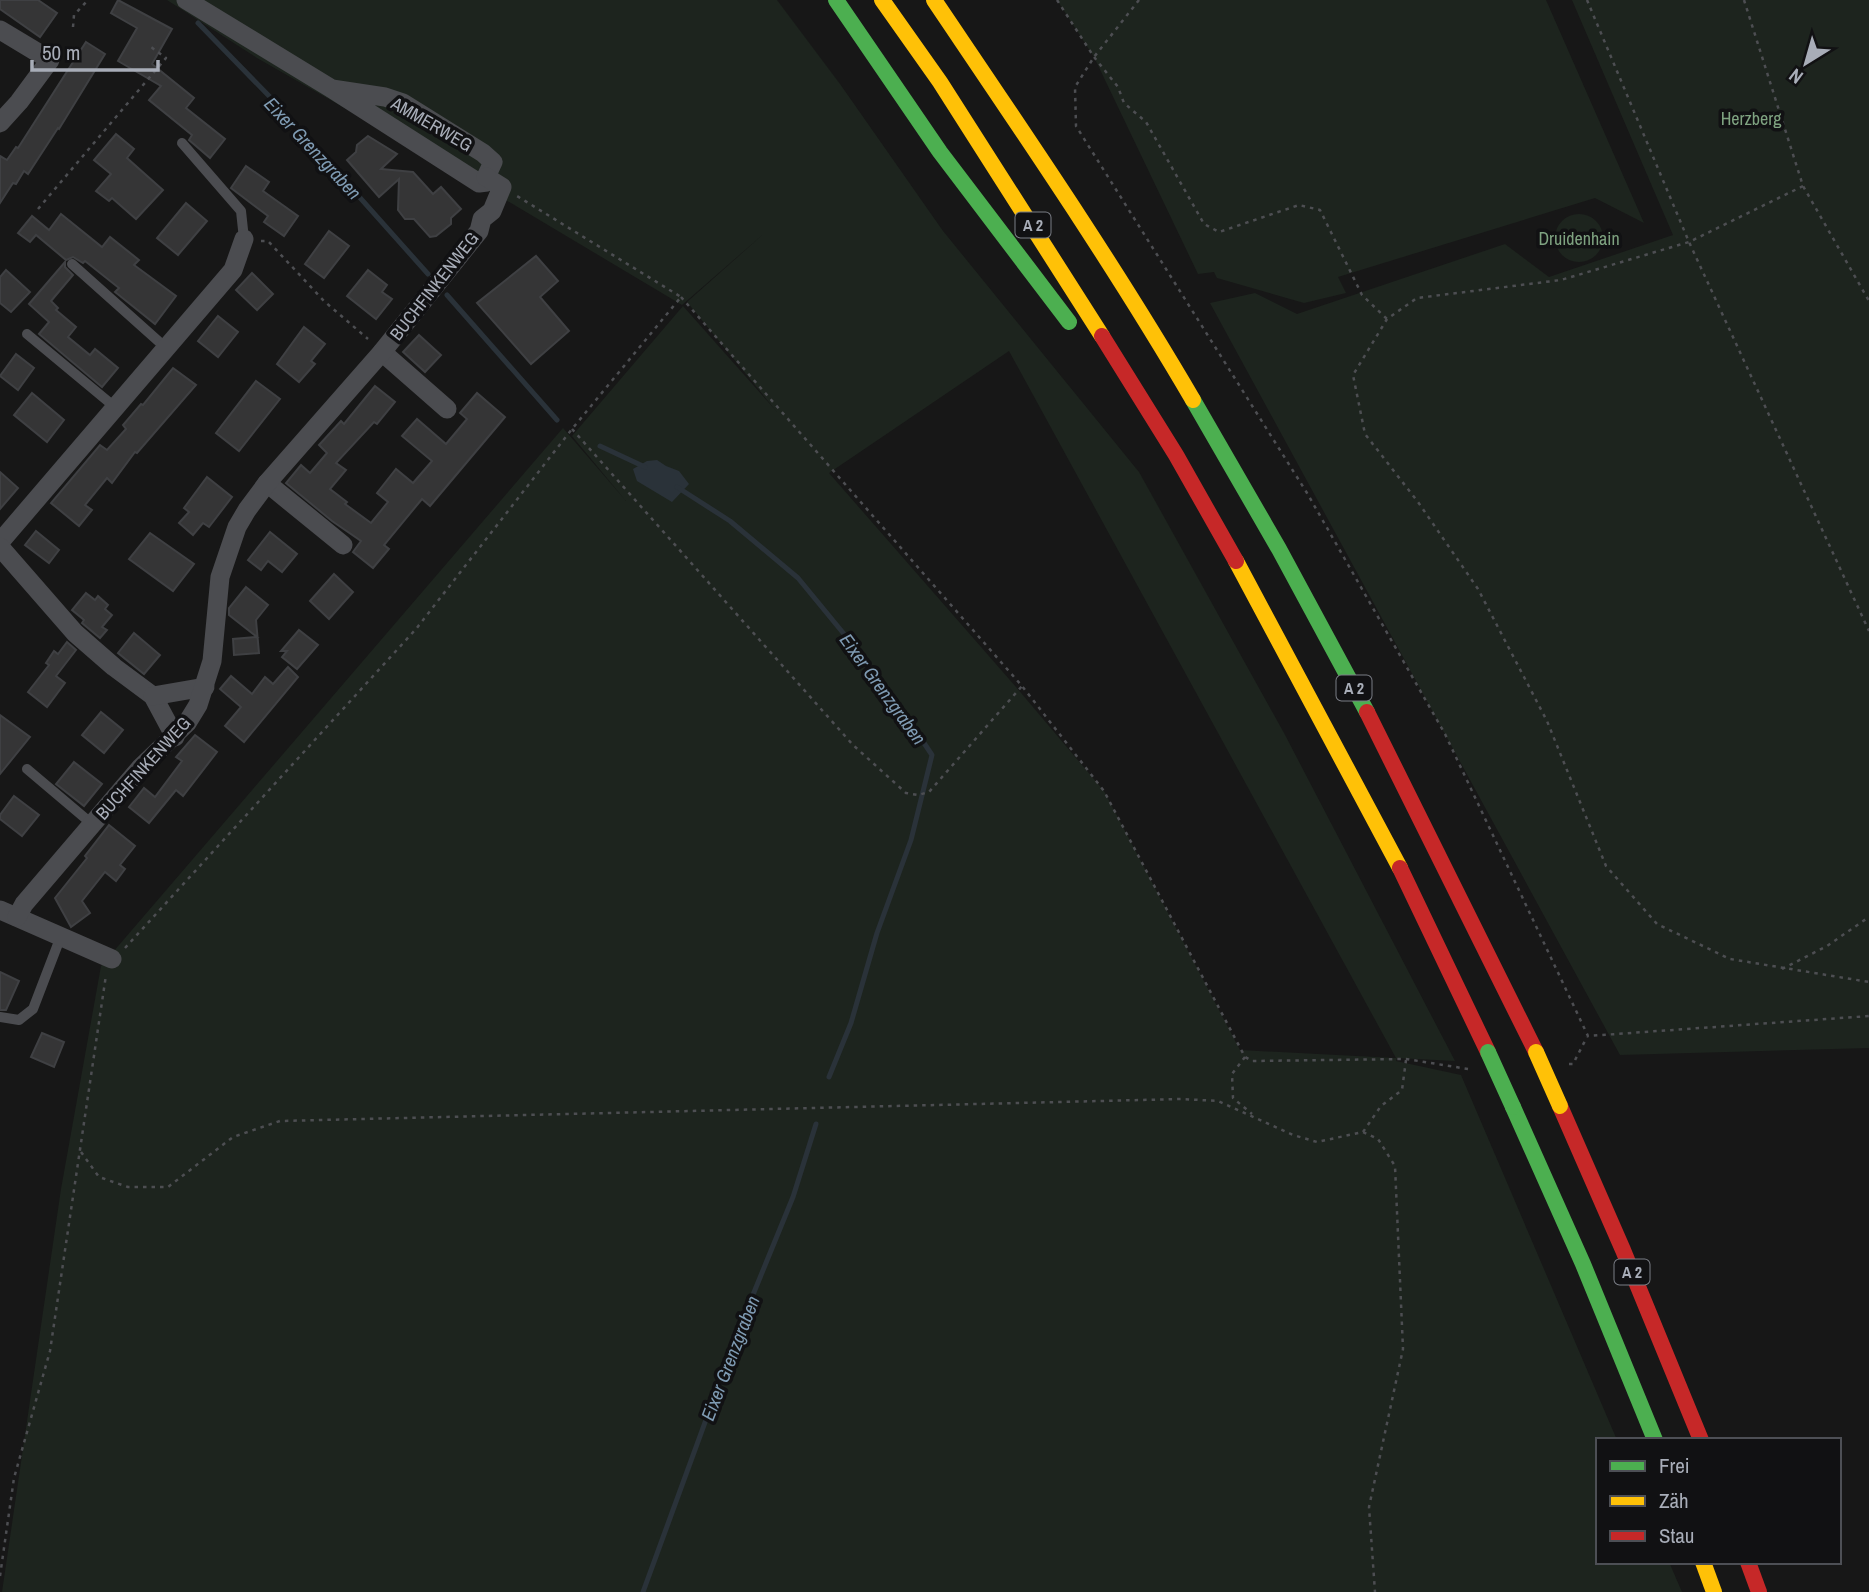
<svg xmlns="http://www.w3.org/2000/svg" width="1869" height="1592" font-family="'Archivo Narrow',sans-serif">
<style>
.green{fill:#1d241e;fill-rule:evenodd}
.water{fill:#2a3239}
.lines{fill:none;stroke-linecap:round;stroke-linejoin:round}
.stream{stroke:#2a3239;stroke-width:5}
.building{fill:#353536;stroke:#3f4043;stroke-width:2}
.path{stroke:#4d4e52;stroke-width:2.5;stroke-dasharray:3.5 5;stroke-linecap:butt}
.lane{stroke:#4b4c50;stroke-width:10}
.street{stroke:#4b4c50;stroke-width:19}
.fast{stroke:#4caf50;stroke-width:16}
.slow{stroke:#ffc107;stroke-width:16}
.jam{stroke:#c62828;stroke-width:16}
.fast-bridge{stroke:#4caf50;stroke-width:16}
.slow-bridge{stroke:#ffc107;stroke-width:16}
.labels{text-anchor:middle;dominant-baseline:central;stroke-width:7;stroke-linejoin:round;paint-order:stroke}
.shield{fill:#111113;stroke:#7b7e86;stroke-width:2}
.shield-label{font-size:16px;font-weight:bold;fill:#a8adb8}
.park-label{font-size:18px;fill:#7fa381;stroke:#111113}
.street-label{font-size:18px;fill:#a8adb8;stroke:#111113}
.water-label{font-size:19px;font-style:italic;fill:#7f9bb3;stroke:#111113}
</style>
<rect width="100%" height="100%" fill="#171717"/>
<!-- green -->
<g class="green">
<path d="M167,0h610l63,84 103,147 196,241 145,261 171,328 -58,-3 -1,3 65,14 156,365h-19v122h71l13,30h-1680l59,-403 40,-223 462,-538 63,73 -54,-65 111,-130 94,106 -90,-110 81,-72 -86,75 -171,-102 -254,-145zM1009,351l387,707h-1l-155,-8 -136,-259 -88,-104 -187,-214z"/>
<polygon points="1057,0 1546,0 1644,223 1595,198 1338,277 1346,293 1304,303 1217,278 1214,272 1198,274 1094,57"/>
<polygon points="1572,0 1869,0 1869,1048 1620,1055 1210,303 1255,293 1297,314 1505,244 1549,277 1673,235"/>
<circle cx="1579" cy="238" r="24"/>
</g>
<!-- water -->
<polygon class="water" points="657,460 666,466 679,471 689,484 672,502 637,481 633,469 647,461"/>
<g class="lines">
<!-- stream -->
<g class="stream">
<polyline points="198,23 272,99 428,274"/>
<polyline points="447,295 557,420"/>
<polyline points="600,446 645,467"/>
<polyline points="677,487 730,521 798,578 858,651 908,719 932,755 911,840 877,933 851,1023 829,1077"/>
<polyline points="643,1592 741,1324 793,1197 816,1124"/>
</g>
</g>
<!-- building -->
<g class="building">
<polygon points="0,0 38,0 57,13 40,37 0,9"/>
<polygon points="118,0 172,29 152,64 194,98 186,108 225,139 210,158 189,140 192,135 149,100 161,86 118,61 137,28 111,13"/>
<polygon points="86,42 105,54 59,129 58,128 28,174 24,171 16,184 13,183 0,203 0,156 7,160 16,147 18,148"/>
<polygon points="116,134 134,149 127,158 163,190 136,219 112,198 109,201 96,191 111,174 94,160"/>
<polygon points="368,136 397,154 381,169 413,172 433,194 441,187 461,209 451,218 451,224 436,236 430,237 414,219 405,219 398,210 399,179 379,197 347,160 356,152 357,145"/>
<polygon points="246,166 269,182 263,191 298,216 284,236 264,222 268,216 231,188"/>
<polygon points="186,203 207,221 178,255 157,238"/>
<polygon points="61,214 102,247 110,237 139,260 134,265 176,296 155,324 115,292 119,288 85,261 83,263 73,257 66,260 36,235 30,242 18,233 32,216 49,230"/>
<polygon points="329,231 349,246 324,278 305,264"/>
<polygon points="536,256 558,281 540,297 569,331 531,364 477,303"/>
<polygon points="65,262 65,267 73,275 51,301 58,308 56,310 76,327 68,337 90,355 95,349 118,368 102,387 39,334 49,322 29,304"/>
<polygon points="6,270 30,292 11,312 0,303 0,277"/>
<polygon points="368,270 387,285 382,292 392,299 376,319 347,296"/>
<polygon points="252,273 273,294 257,310 236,290"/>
<polygon points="218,316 238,332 218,357 198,341"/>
<polygon points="304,327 325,344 311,361 315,364 299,382 277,364"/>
<polygon points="419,335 441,355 425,372 403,352"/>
<polygon points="16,354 34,368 18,390 0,376"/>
<polygon points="173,368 196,385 137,453 135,452 112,483 107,478 85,505 92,510 79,526 51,503 100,445 107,450 126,429 123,425 141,404 143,405"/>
<polygon points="256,381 280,399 239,451 216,433"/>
<polygon points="375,386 395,402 377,424 374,422 336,463 346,470 330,489 347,502 345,504 371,523 388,502 377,493 396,469 413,483 432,461 402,436 417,419 446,444 467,419 460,413 477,393 505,417 430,506 422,499 384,545 389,549 373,568 353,552 361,541 332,521 286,483 301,465 310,473 327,453 319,445 341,421 344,424"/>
<polygon points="32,393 64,420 47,442 14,415"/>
<polygon points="0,472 18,488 0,509"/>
<polygon points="207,477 232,497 209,527 203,523 193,535 179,523 189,512 184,508"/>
<polygon points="36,531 59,550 49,563 25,545"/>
<polygon points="270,532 297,554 282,572 268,561 261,570 248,560"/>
<polygon points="150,533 194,564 173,591 129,559"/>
<polygon points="334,574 353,592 329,619 310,601"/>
<polygon points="246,587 268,605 256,620 259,653 234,655 233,639 257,637 229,615 229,608"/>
<polygon points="86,593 95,600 98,596 108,605 105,609 112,615 102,627 107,630 100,638 82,623 84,620 72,610"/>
<polygon points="299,630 318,645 297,669 282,657 287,651 281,651"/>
<polygon points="134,633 160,655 144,674 118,653"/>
<polygon points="67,642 76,650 56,676 65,683 47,707 28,692 49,665 46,663 54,651 58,654"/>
<polygon points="288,667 298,677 244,742 225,726 241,707 220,689 231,676 252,694 265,677 273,684"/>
<polygon points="101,712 123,730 104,753 82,735"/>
<polygon points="0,715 30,737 0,774"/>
<polygon points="195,735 217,752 183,796 176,790 149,823 129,807 144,788 155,797 182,761 176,757"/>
<polygon points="74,762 102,784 84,806 56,784"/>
<polygon points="14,796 39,815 22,836 0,819 0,815"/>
<polygon points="109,825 135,846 120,865 125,869 116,881 105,872 82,901 90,913 71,927 55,898 87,858 85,856"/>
<polygon points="0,972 19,981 6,1010 0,1010"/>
<polygon points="42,1033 64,1042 54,1067 31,1057"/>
</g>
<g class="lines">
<!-- path -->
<g class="path">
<polyline points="1057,0 1094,57 1118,87 1124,103 1146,122 1204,224 1219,232 1299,205 1320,210 1362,295 1387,319"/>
<polyline points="1139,0 1094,57 1075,87 1076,126 1307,493 1445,734 1588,1036 1869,1016"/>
<polyline points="1587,0 1689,242 1869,631"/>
<polyline points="1744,0 1803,186 1869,301"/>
<polyline points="73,27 74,15 88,0"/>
<polyline points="1803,186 1689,242 1561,280 1417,298 1387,319 1353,375 1365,434 1418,502 1478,589 1547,721 1606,866 1657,924 1730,959 1869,982"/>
<polyline points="38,209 166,58 151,47"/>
<polyline points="261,241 268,241 324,301 368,339"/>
<polyline points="681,297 1022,686 1104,791 1245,1057 1252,1061 1406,1059 1468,1069"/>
<polyline points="572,429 853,745 906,793 918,795 929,792 1022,686"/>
<polyline points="125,948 416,629 572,429 681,297 517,196"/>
<polyline points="1782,969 1827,946 1869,917"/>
<polyline points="1245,1057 1232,1074 1233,1098 1252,1114"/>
<polyline points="1569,1064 1573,1064 1587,1037"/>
<polyline points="1363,1132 1381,1106 1402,1090 1406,1060"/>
<polyline points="81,1152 99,1177 128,1187 168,1187 233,1137 280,1121 1182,1099 1218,1101 1293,1135 1317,1142 1363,1132 1378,1139 1395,1166 1403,1349 1369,1507 1375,1592"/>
<polyline points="0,1576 14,1478 50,1351 106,975"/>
</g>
<!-- lane -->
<g class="lane">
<polyline points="182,143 241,211 244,239"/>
<polyline points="72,264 166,348"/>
<polyline points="27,334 116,408"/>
<polyline points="27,769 92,824"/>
<polyline points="0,1017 19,1020 33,1009 61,936"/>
</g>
<!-- street -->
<g class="street">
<polyline points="186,0 332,89 479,183 487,182 486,177 493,162 483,153 403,103 385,97 332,89"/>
<polyline points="0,30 50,60 19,102 0,123"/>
<polyline points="382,352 447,409"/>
<polyline points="267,483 343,545"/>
<polyline points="0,542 233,270 244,239"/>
<polyline points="0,547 75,633 114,667 153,696 175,737"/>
<polyline points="153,696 205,687"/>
<polyline points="0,910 112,959"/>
<polyline points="17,917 24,904 141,767 187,723 198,705 212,661 220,577 237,527 247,510 267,483 382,352 479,231 482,219 492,211 502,187 486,177"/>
</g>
<!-- fast -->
<g class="fast">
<polyline points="836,0 940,152 1069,322"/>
<polyline points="1193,400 1279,549 1367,712"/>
<polyline points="1513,1107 1583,1264 1655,1440"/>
</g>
<!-- slow -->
<g class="slow">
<polyline points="882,0 940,82 1102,336"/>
<path d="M934,0c89,132 179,263 259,400"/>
<polyline points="1236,561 1400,868"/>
<polyline points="1703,1562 1714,1592"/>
</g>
<!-- jam -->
<g class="jam">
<polyline points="1102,336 1176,455 1236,561"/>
<polyline points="1367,712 1536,1052"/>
<polyline points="1400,868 1488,1052"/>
<polyline points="1560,1106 1623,1250 1701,1440"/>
<polyline points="1748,1562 1759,1592"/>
</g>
<!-- fast-bridge -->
<polyline class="fast-bridge" points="1488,1052 1513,1107"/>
<!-- slow-bridge -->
<polyline class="slow-bridge" points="1536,1052 1560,1106"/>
</g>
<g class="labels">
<!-- shield labels -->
<g class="shield">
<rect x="1015.5" y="212.5" width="35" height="25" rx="5"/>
<rect x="1336.5" y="675.5" width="35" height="25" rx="5"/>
<rect x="1614.5" y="1259.5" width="35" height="25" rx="5"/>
</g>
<g class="shield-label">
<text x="1033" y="225">A 2</text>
<text x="1354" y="688">A 2</text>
<text x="1632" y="1272">A 2</text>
</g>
<!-- park labels -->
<g class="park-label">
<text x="1751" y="118">Herzberg</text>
<text x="1579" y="238">Druidenhain</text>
</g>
<!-- street labels -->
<g class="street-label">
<text transform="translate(432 124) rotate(30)">AMMERWEG</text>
<text transform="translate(434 286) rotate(-52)">BUCHFINKENWEG</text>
<text transform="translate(143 768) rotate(-48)">BUCHFINKENWEG</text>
</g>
<!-- water labels -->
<g class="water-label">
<text transform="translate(313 148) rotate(47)">Eixer Grenzgraben</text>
<text transform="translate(883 689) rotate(54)">Eixer Grenzgraben</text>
<text transform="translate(730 1358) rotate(-69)">Eixer Grenzgraben</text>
</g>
</g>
<!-- legend -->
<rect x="1596" y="1438" width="245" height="126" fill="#111113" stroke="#4d4f55" stroke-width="2"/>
<rect x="1610" y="1461" width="35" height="10" fill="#4caf50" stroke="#4d4f55" stroke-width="2"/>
<text x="1659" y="1473" font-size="21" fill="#a8adb8">Frei</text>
<rect x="1610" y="1496" width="35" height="10" fill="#ffc107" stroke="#4d4f55" stroke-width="2"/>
<text x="1659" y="1508" font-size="21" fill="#a8adb8">Zäh</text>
<rect x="1610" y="1531" width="35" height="10" fill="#c62828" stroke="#4d4f55" stroke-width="2"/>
<text x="1659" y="1543" font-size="21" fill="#a8adb8">Stau</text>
<!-- north arrow -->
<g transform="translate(1806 63) rotate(217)" stroke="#111113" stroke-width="5" paint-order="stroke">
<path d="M0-5L12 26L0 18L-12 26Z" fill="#a8adb8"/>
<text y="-10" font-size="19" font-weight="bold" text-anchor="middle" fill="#a8adb8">N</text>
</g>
<!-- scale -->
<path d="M32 60v10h126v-10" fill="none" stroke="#a8adb8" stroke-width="3.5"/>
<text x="42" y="60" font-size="21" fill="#a8adb8" stroke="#111113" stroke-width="5" paint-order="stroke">50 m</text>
</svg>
